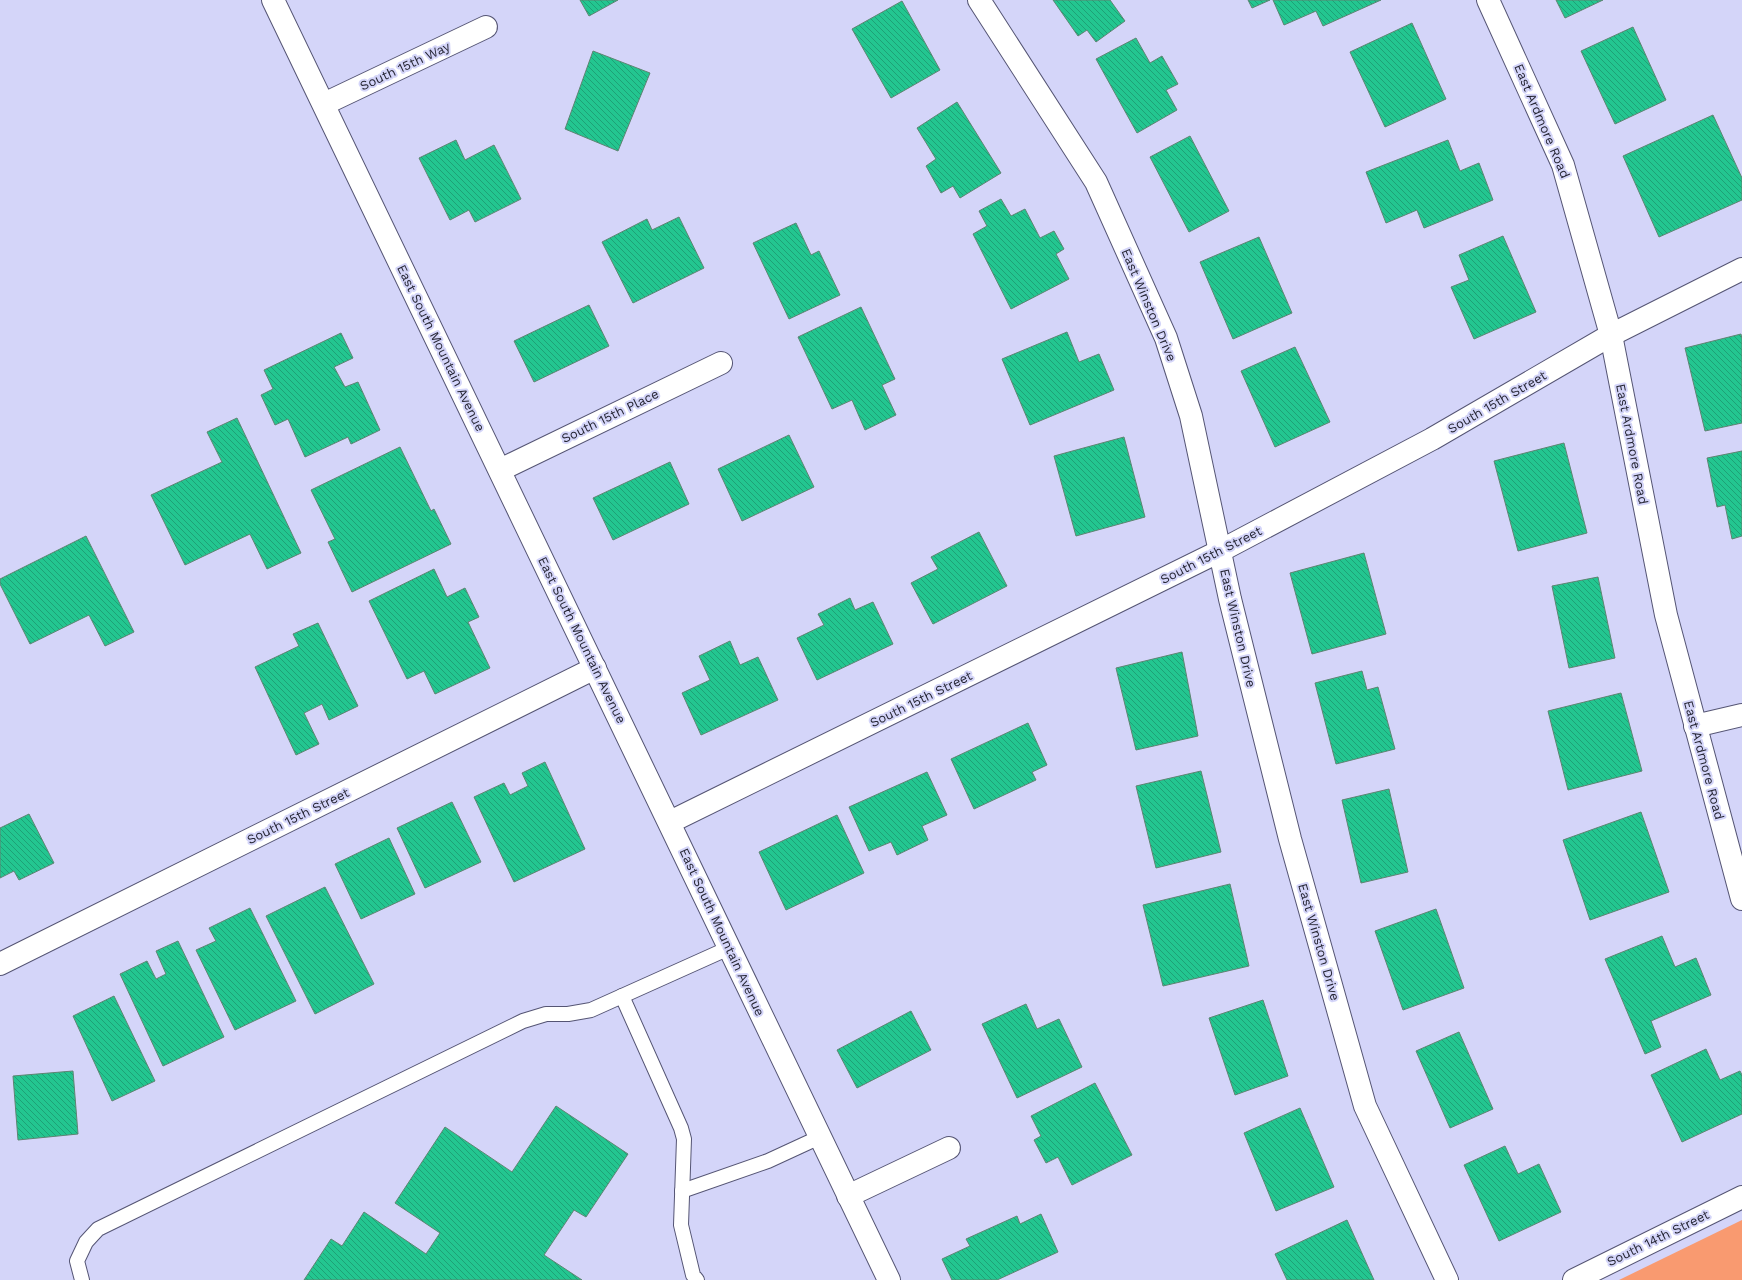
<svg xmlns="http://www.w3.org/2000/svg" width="1742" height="1280" font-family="'Work Sans',sans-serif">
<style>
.green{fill:#f99a70}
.building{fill:url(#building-back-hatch);stroke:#5e8472}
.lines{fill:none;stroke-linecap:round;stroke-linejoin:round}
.lane-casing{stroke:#555574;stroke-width:16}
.street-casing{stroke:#555574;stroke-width:24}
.lane{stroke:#fff;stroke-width:14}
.street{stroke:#fff;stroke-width:22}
.labels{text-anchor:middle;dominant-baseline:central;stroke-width:4;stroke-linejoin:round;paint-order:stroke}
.street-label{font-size:13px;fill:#252533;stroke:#d4d5f9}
</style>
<defs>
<pattern id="building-back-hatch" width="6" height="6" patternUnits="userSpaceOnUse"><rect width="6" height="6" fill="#23c690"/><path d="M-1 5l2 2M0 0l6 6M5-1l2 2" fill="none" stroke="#1ea176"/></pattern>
</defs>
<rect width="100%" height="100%" fill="#d4d5f9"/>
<!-- green -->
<polygon class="green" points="1742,1220 1742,1280 1619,1280"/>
<!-- building -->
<g class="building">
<polygon points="580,0 618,0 589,16"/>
<polygon points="1053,0 1110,0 1125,21 1096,42 1087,30 1078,36"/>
<polygon points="1248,0 1270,0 1252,8"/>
<polygon points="1273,0 1381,0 1323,26 1316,11 1284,25"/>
<polygon points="1556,0 1603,0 1565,18"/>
<polygon points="902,1 940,70 891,98 852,29"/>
<polygon points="1412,23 1446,99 1385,127 1350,52"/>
<polygon points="1633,27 1666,100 1615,124 1581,51"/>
<polygon points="1136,38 1150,63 1162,56 1178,84 1166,90 1177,110 1137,133 1096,59"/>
<polygon points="593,51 650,73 618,151 565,129"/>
<polygon points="957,102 1001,173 960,198 953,186 941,193 926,166 936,159 917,128"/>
<polygon points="1713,115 1742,178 1742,200 1659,237 1623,156"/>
<polygon points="1190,136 1229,211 1189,232 1150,157"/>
<polygon points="456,140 465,160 494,145 521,199 475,222 469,210 450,220 419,158"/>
<polygon points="1448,140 1460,171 1479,163 1493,200 1424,228 1417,210 1386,223 1366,172"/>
<polygon points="1001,199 1011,216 1025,209 1040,238 1054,231 1064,249 1056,254 1069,279 1011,309 973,234 987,226 979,211"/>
<polygon points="679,217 704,268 633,303 602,242 647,219 652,230"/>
<polygon points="796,223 811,255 819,251 840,295 789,319 753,243"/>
<polygon points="1503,236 1536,312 1474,339 1451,287 1469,280 1459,255"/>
<polygon points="1259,237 1292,313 1233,339 1200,262"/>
<polygon points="589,305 609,346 534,382 514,341"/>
<polygon points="861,307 895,379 882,385 896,415 865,430 852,400 832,409 798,337"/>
<polygon points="1067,332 1079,362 1099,354 1114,390 1030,425 1002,359"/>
<polygon points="341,333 353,358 334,367 345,387 358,382 380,430 351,444 348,437 305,457 288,419 275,425 261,395 273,389 264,370"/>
<polygon points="1741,334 1742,339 1742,423 1705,431 1685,348"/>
<polygon points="1295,347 1330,422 1275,447 1241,371"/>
<polygon points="237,418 301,553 267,569 250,534 185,565 151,495 222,462 207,432"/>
<polygon points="789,435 814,487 742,521 718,469"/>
<polygon points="1124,437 1145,517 1076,536 1054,456"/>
<polygon points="1564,443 1587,533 1518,551 1494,461"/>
<polygon points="400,447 431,511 434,509 451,544 352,592 328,542 335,539 311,490"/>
<polygon points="1742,451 1742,536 1732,539 1725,505 1717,507 1707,458"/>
<polygon points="670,462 689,504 613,540 593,498"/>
<polygon points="979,532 1007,586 933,624 911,583 938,569 931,557"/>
<polygon points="86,536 134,632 105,646 89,615 30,644 0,584 0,579"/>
<polygon points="1364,553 1386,634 1312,654 1290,573"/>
<polygon points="434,569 447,597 465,588 479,617 468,622 490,668 435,694 424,671 407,679 369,601"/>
<polygon points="1598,577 1615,658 1569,668 1552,586"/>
<polygon points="850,598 855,610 873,602 893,644 817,680 797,638 824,625 818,614"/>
<polygon points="318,623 358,706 329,720 322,704 304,713 319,744 296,755 255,667 299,646 293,634"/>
<polygon points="730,641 740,665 758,657 778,700 701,735 682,693 710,680 699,656"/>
<polygon points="1182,652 1198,736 1136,750 1116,668"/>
<polygon points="1362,671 1367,690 1378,687 1395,749 1336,764 1315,683"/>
<polygon points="1621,693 1642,771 1568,790 1548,711"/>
<polygon points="1028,723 1047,765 1032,772 1036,780 974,809 951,759"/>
<polygon points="545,762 585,849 514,882 474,797 504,783 510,795 528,786 522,773"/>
<polygon points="1201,771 1221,852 1156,868 1136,786"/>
<polygon points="927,772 947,815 922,826 928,840 897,855 891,842 869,851 849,807"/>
<polygon points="1389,789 1408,872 1361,883 1342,800"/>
<polygon points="452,802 481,862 425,888 397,828"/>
<polygon points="1641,812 1669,892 1590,920 1563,840"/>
<polygon points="29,814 54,863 19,880 14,871 0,878 0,828"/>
<polygon points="837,815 864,873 786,910 759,852"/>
<polygon points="389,838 415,894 361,919 335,864"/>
<polygon points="1230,884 1249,966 1163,986 1143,905"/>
<polygon points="325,887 374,984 315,1014 266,916"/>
<polygon points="250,908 296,1001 235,1030 196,950 216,941 209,928"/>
<polygon points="1436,909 1464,988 1403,1010 1375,931"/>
<polygon points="1662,936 1675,967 1696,958 1711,995 1651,1021 1661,1047 1645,1054 1605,959"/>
<polygon points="178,941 224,1037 163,1066 120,974 147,961 156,979 166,974 156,951"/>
<polygon points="114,996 155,1081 112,1101 73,1016"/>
<polygon points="1263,1000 1288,1076 1235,1095 1209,1018"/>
<polygon points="1026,1004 1037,1029 1059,1019 1082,1067 1017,1098 982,1024"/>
<polygon points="911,1011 931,1050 857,1088 837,1050"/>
<polygon points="1459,1032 1493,1109 1450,1128 1416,1051"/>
<polygon points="1706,1049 1720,1080 1740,1071 1742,1075 1742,1114 1682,1142 1651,1075"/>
<polygon points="73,1071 78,1134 18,1140 13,1076"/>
<polygon points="1095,1083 1132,1155 1072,1185 1058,1157 1046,1163 1034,1140 1041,1136 1031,1116"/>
<polygon points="556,1106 628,1154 586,1217 574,1210 544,1255 582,1280 304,1280 331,1239 342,1246 364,1212 426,1254 440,1233 395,1203 445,1127 512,1172"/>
<polygon points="1300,1108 1334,1187 1276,1211 1244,1133"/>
<polygon points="1505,1146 1518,1174 1539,1164 1561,1212 1499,1241 1464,1165"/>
<polygon points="1041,1214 1058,1252 997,1280 952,1280 942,1259 970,1246 966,1239 1017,1216 1020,1224"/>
<polygon points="1347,1220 1374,1280 1287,1280 1275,1254"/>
</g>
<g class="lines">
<!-- lane casing -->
<g class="lane-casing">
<g id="lane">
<polyline points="622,996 681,1128 684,1139 681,1225 693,1275 697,1280"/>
<polyline points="682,1191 768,1161 820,1137"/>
<polyline points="82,1280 77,1261 86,1242 98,1229 523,1021 546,1014 568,1014 591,1010 729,948"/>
</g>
</g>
<!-- street casing -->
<g class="street-casing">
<g id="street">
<polyline points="273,0 889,1280"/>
<polyline points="979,0 1096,182 1166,338 1191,416 1230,599 1290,839 1365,1106 1447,1280"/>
<polyline points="1488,0 1563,165 1611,335 1666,615 1742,899"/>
<polyline points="324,104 486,27"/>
<polyline points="500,470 721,363"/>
<polyline points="1695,726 1742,715"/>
<polyline points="670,822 1220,551 1432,439 1611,335 1742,269"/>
<polyline points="0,964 595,668"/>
<polyline points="848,1196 949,1148"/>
<polyline points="1574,1280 1742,1197"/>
</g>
</g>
<!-- lane -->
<use href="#lane" class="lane"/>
<!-- street -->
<use href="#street" class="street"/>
</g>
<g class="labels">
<!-- street labels -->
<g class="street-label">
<text transform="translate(405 66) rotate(-25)">South 15th Way</text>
<text transform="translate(1542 121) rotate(67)">East Ardmore Road</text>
<text transform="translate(1149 305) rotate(67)">East Winston Drive</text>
<text transform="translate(441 348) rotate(64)">East South Mountain Avenue</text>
<text transform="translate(1497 402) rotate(-30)">South 15th Street</text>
<text transform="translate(610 416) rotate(-26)">South 15th Place</text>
<text transform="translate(1632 444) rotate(79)">East Ardmore Road</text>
<text transform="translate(1211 555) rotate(-27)">South 15th Street</text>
<text transform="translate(1238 628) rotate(77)">East Winston Drive</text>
<text transform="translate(582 640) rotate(64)">East South Mountain Avenue</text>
<text transform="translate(921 699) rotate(-26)">South 15th Street</text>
<text transform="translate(1704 760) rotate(75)">East Ardmore Road</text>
<text transform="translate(298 816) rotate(-26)">South 15th Street</text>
<text transform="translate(722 932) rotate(65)">East South Mountain Avenue</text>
<text transform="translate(1319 942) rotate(74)">East Winston Drive</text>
<text transform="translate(1658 1238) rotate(-26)">South 14th Street</text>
</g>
</g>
</svg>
